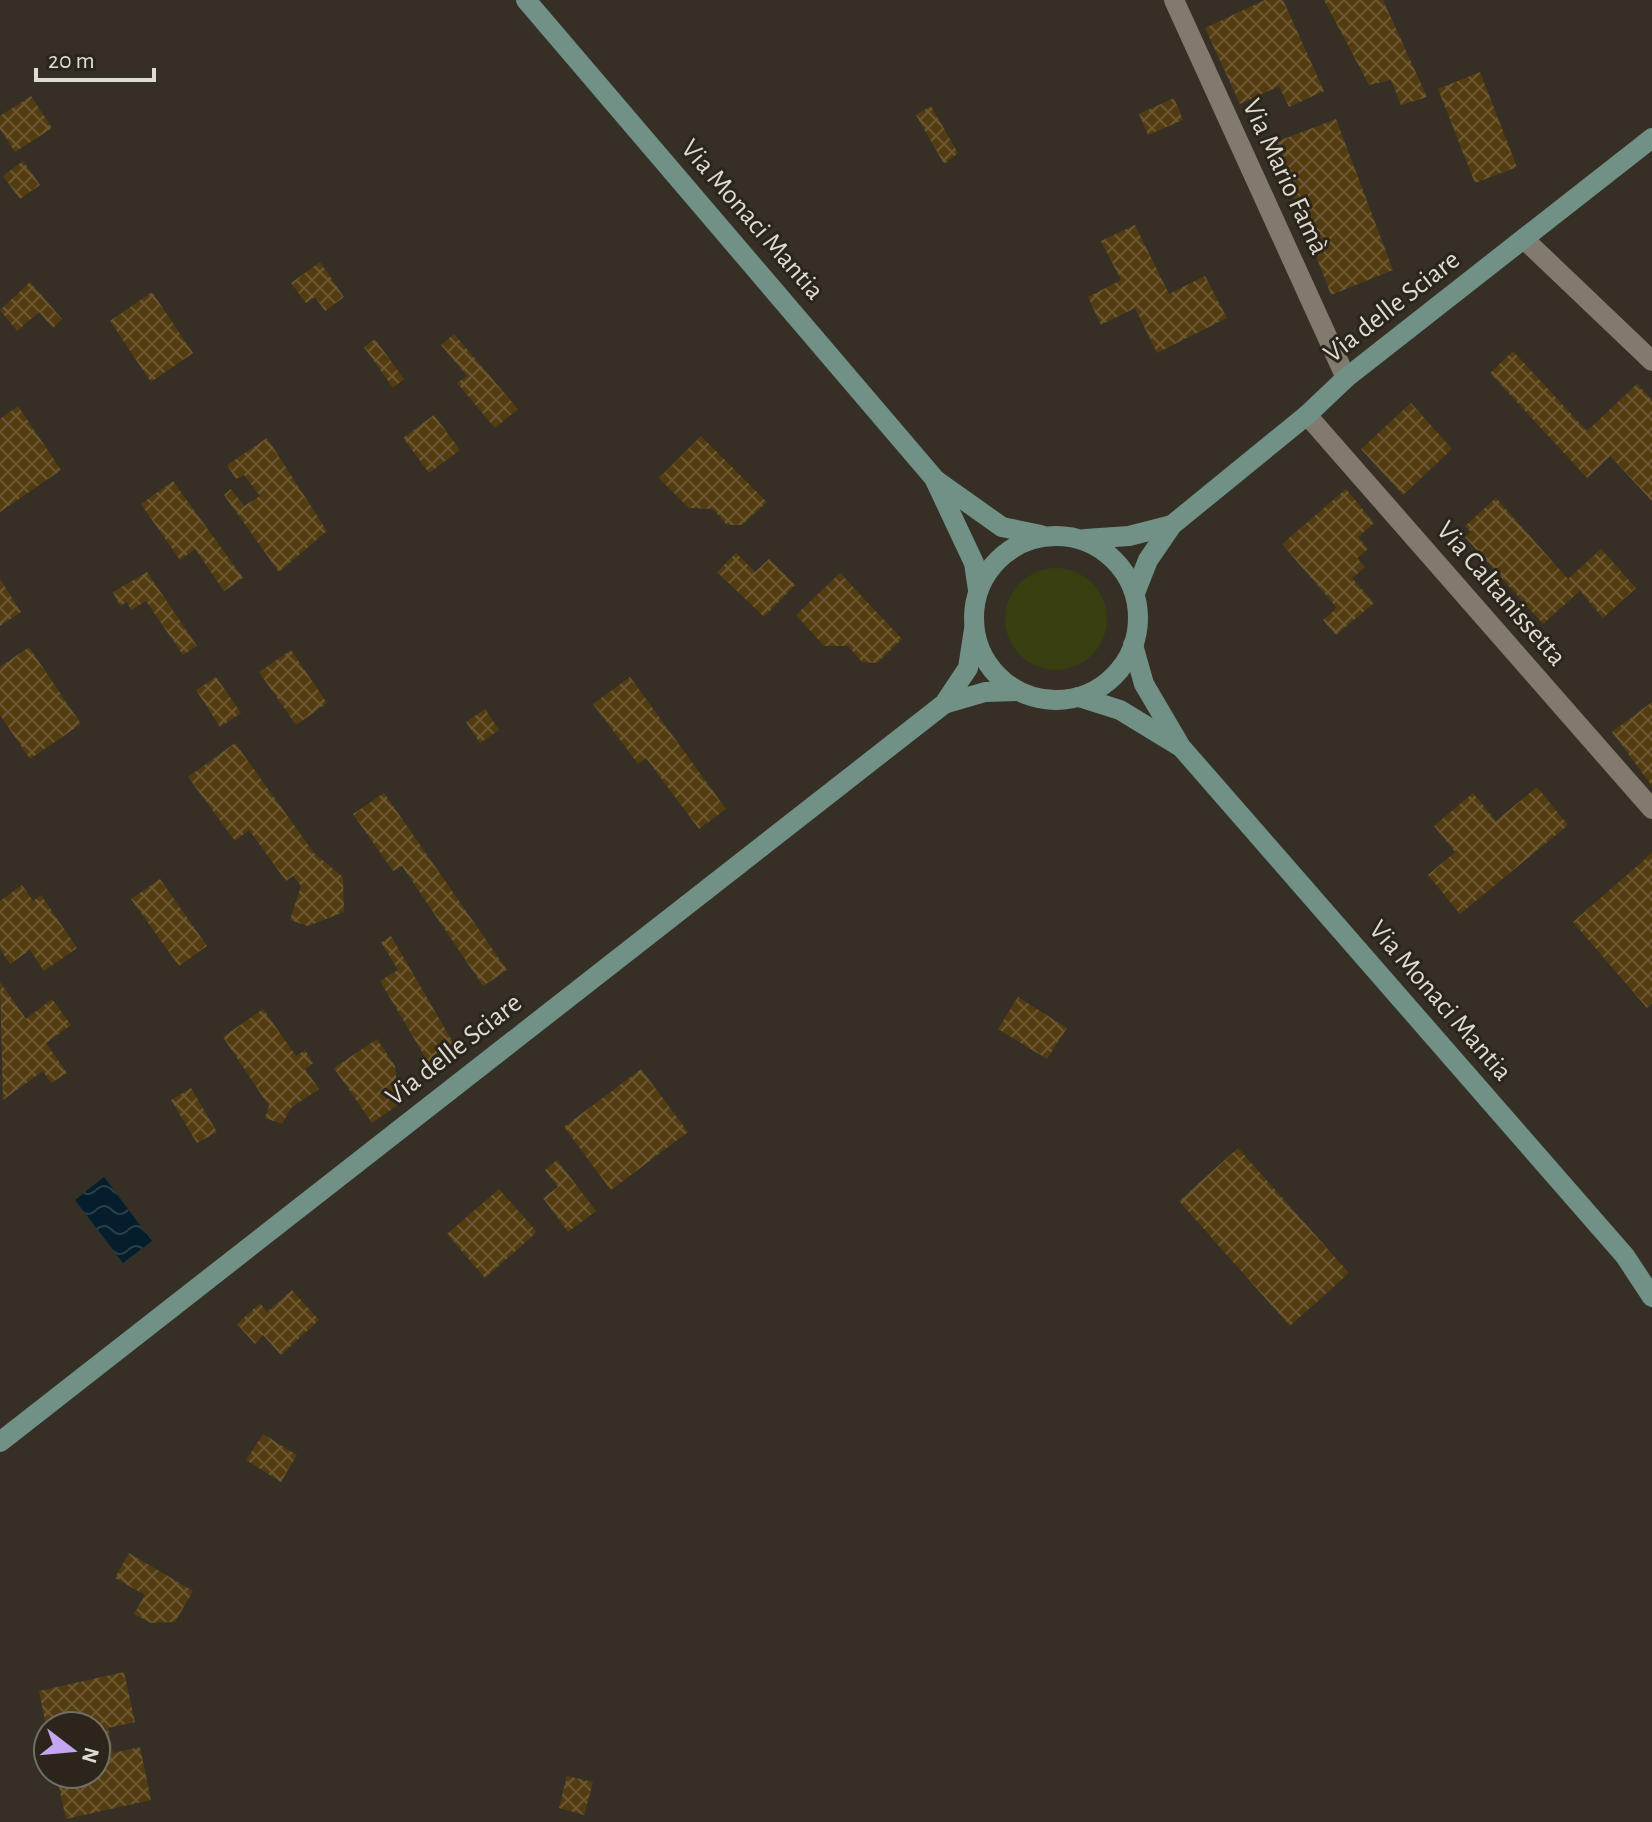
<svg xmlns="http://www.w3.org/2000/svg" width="1652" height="1822" font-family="'Alegreya Sans',sans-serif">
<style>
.grass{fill:#393e10}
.water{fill:url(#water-waves)}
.building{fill:url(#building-cross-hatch)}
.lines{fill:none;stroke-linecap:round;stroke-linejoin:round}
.street{stroke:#817a6e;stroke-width:20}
.secondary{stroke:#719086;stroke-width:20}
.labels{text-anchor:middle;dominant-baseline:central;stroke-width:6;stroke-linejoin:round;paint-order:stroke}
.street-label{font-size:28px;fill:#dfdbd4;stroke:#2b251b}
</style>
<defs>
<pattern id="water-waves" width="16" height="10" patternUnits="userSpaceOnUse" patternTransform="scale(2)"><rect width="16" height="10" fill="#051e2e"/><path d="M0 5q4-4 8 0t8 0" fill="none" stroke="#293e4b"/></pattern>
<pattern id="building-cross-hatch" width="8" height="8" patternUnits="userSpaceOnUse" patternTransform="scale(2)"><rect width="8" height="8" fill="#543c11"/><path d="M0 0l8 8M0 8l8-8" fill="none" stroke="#6c5833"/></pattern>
</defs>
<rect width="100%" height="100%" fill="#352f25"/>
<!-- grass -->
<circle class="grass" cx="1056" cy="619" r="51"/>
<!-- water -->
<polygon class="water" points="104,1177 152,1241 123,1263 75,1200"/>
<!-- building -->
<g class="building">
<polygon points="1265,0 1283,0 1324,91 1289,107 1279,86 1240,104 1205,28"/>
<polygon points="1324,0 1383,0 1427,97 1401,105 1391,80 1369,85"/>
<polygon points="1480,72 1517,167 1475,183 1438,89"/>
<polygon points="31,96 52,128 15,152 0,129 0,116"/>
<polygon points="1174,98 1183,120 1148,135 1139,114"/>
<polygon points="931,106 958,153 944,164 916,115"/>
<polygon points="1336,119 1393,270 1331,295 1273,143"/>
<polygon points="23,161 40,185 20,199 3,176"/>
<polygon points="1135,225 1169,294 1205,276 1227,318 1157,353 1135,308 1101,325 1088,297 1121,280 1101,241"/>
<polygon points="320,262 344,297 325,311 315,297 306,303 291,283"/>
<polygon points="30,282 62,319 53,328 39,312 17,331 0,310"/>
<polygon points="152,292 193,353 151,382 110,321"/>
<polygon points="454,334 518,409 495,428 457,383 467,376 441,345"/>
<polygon points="375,339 404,379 393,388 364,347"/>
<polygon points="1513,351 1587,431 1637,384 1652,400 1652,501 1610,456 1587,478 1490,373"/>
<polygon points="1411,403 1452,449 1403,495 1361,449"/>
<polygon points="18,406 61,470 0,512 0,419"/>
<polygon points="434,415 460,450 429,473 403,438"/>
<polygon points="701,436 767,502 742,525 727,525 713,509 689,508 659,478"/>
<polygon points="267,438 327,531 279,572 224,495 231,489 244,506 260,496 244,475 236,479 227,465"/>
<polygon points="173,481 243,578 224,591 195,549 180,560 141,504"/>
<polygon points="1346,489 1374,523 1358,537 1368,549 1357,558 1365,567 1352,578 1374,603 1336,635 1323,620 1337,608 1282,544"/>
<polygon points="1496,498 1568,579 1601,549 1636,588 1603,618 1580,591 1543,624 1465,537 1471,532 1465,526"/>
<polygon points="736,553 755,572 769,559 795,585 764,617 717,572"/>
<polygon points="147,572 197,646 183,655 146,601 131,610 127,602 120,606 113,592"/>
<polygon points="840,573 902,639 877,663 862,662 848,646 824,646 796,615"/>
<polygon points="0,579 21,612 0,626"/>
<polygon points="29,647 81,724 30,759 0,715 0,667"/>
<polygon points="291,650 327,703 296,725 259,672"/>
<polygon points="216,677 241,713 220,727 196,690"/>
<polygon points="630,677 726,809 699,829 646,758 638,764 593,704"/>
<polygon points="1652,702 1652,786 1612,732"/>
<polygon points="485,709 499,730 480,743 466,722"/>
<polygon points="235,743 314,853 343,877 344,912 308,926 290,920 301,886 293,876 286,881 249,830 235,841 188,777"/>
<polygon points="1537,787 1568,825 1460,914 1428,875 1455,852 1434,826 1473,793 1496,821"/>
<polygon points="384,793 507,970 483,986 402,866 393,871 353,814"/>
<polygon points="1652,853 1652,1003 1647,1008 1573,922"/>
<polygon points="160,879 207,946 179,966 131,899"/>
<polygon points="22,885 33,901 41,895 77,948 44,971 30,950 10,964 0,949 0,901"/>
<polygon points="391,936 458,1051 431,1067 380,981 398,970 381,942"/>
<polygon points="0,982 26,1019 52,999 71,1025 46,1043 67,1073 51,1083 43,1071 3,1100"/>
<polygon points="1018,997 1067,1028 1047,1059 998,1029"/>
<polygon points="263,1009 296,1056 305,1050 313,1063 305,1069 319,1089 292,1107 282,1124 265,1118 269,1106 223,1037"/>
<polygon points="377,1039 395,1066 399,1104 372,1123 334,1068"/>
<polygon points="641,1069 688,1132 611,1190 564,1127"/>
<polygon points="191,1088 217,1132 197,1143 171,1100"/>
<polygon points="1238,1148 1349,1273 1290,1326 1179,1201"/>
<polygon points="557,1160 596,1211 568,1232 543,1198 558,1187 545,1170"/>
<polygon points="499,1189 537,1232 485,1278 447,1234"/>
<polygon points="292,1290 319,1320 281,1355 263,1335 255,1344 237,1324 260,1303 267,1312"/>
<polygon points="263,1434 297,1455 281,1482 246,1460"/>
<polygon points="129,1553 193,1591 175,1622 151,1623 134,1614 145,1595 115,1578"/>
<polygon points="124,1672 135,1722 108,1728 113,1753 140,1747 151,1800 66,1819 56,1774 96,1774 96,1726 46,1726 39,1691"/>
<polygon points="567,1776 593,1782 584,1815 559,1808"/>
</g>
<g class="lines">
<!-- street -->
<g class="street">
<polyline points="1174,0 1346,378"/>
<polyline points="1524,239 1652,361"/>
<polyline points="1307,415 1652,809"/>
</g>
<!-- secondary -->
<g class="secondary">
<polyline points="526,0 934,478 974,563 978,590"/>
<polyline points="937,481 1002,527 1041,535"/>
<circle cx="1056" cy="618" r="82"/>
<polyline points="1085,539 1129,536 1172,525"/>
<polyline points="1135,593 1148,560 1172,525 1307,415 1346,378 1652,138"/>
<polyline points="1133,645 1144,684 1181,747 1625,1256 1652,1297"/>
<polyline points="1079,697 1120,710 1179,746"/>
<polyline points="944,704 985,692 1017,691"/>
<polyline points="0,1442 944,704 968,668 974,629"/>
</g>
</g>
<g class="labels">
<!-- street labels -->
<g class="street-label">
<text transform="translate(1285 177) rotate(65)">Via Mario Famà</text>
<text transform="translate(752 220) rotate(49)">Via Monaci Mantia</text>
<text transform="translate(1392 307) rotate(-38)">Via delle Sciare</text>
<text transform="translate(1501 594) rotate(49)">Via Caltanissetta</text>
<text transform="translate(1440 1001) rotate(49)">Via Monaci Mantia</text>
<text transform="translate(454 1050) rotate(-38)">Via delle Sciare</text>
</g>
</g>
<!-- north arrow -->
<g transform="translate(72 1750) rotate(106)"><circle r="38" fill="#2b251b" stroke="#736e65" stroke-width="2"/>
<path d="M0-6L14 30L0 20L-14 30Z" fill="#c5a7f1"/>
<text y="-12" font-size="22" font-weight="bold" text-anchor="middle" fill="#dfdbd4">N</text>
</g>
<!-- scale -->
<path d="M36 68v12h118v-12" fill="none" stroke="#dfdbd4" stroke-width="4"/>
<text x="48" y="68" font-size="24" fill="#dfdbd4" stroke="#2b251b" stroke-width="6" paint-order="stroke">20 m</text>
</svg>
